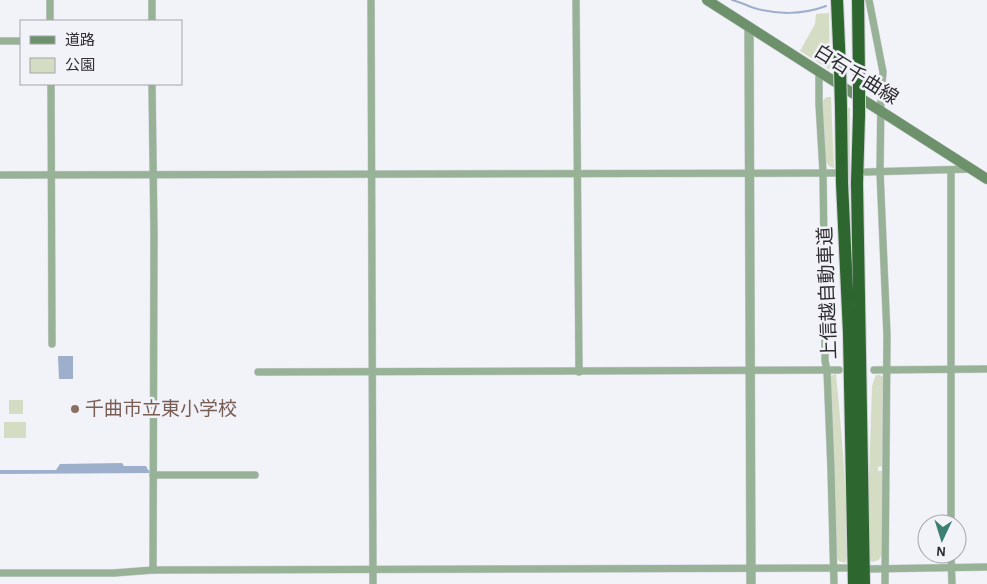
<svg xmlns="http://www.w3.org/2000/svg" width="987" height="584" font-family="'Alegreya Sans','Noto Sans JP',sans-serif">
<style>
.green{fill:#d4ddc4}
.water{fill:#9dafca}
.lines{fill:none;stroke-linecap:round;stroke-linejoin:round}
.stream{stroke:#9dafca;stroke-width:2}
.minor-casing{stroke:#cfcfd5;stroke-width:8}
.tertiary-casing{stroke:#cfcfd5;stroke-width:10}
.secondary-casing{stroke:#cfcfd5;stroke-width:11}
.motorway-casing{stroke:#cfcfd5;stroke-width:14}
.minor{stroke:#98b297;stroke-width:7}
.tertiary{stroke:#98b297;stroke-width:9}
.secondary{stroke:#6c916b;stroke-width:10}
.motorway{stroke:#2e662f;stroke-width:12}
.motorway-bridge-casing{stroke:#cfcfd5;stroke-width:14;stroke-linecap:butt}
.motorway-bridge{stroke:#2e662f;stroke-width:12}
.education-dot{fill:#8d6e63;stroke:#f2f2f9;stroke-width:2}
.labels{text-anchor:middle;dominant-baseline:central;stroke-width:5;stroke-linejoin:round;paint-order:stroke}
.street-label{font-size:19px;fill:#2e2e31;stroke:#f2f2f9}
.education-label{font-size:19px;fill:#785e54;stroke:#f2f2f9;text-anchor:start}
</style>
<rect width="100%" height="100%" fill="#f2f2f9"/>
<!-- green -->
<g class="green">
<polygon points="829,13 830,70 800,51 815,24 816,14"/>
<polygon points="827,97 831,97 834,168 830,167 824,160 822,104 824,99"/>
<polygon points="845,107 850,108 850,190 847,190"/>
<path d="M836,374c5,50 9,100 11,150 0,12 3,28 -2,39l-6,-2 -3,-4v-55l-7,-123 1,-3z"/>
<polygon points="876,375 880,375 884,378 883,466 878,467 878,471 883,471 882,554 879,560 872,562 870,560 868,505 872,386"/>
<rect x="9" y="400" width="14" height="14"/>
<rect x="4" y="422" width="22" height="16"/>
</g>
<!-- water -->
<g class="water">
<polygon points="58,356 73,356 73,379 59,379"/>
<polygon points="122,463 124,466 146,466 148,470 151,470 151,473 0,474 0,470 56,470 60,464"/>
</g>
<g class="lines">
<!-- stream -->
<path class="stream" d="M732,0c7,2 13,4 19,7 24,8 51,8 75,-1"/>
<!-- minor casing -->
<g class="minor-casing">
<g id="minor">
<polyline points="50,0 50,21"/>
<polyline points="152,0 152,21"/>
<polyline points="371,0 373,584"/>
<polyline points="576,0 579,372"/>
<polyline points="869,0 883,72 881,93 880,172 887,335 885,584"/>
<polyline points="0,41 21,41"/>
<polyline points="819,72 819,104 823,172 825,326 825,361 827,370 831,469 834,584"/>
<polyline points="51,84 52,344"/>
<polyline points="152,84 154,234 153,570"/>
<polyline points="951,170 951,524"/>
<polyline points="866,172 971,169"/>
<polyline points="0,175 836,173"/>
<polyline points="874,370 987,369"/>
<polyline points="258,372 839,370"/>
<polyline points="153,475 255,475"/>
<polyline points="951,554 952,584"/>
<polyline points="869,569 987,567"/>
<polyline points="0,573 114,573 153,570 846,568"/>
</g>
</g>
<!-- tertiary casing -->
<g class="tertiary-casing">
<polyline id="tertiary" points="749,28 751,584"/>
</g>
<!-- secondary casing -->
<g class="secondary-casing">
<polyline id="secondary" points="707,0 987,179"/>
</g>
<!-- motorway casing -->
<g class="motorway-casing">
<g id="motorway">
<polyline points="837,0 840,69"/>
<polyline points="858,0 859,77"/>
<polyline points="841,107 842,183 849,333 854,584"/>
<polyline points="859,115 857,183 864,584"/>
</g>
</g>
<!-- minor -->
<use href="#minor" class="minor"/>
<!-- tertiary -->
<use href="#tertiary" class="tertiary"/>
<!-- secondary -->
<use href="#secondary" class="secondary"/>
<!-- motorway -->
<use href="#motorway" class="motorway"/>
<!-- motorway-bridge casing -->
<g class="motorway-bridge-casing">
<g id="motorway-bridge">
<polyline points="840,69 841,107"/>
<polyline points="859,77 859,115"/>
</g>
</g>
<!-- motorway-bridge -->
<use href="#motorway-bridge" class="motorway-bridge"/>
</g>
<!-- markers -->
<circle class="education-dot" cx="75" cy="409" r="5"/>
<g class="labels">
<!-- street labels -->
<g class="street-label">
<text transform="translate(856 75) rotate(32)">白石千曲線</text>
<text transform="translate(828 293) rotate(-92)">上信越自動車道</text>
</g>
<!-- education labels -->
<g class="education-label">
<text x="85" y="409">千曲市立東小学校</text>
</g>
</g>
<!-- legend -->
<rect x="20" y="20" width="162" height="65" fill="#f2f2f9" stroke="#a4a4a9"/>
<rect x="30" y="36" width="25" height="8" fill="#6c916b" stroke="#a4a4a9"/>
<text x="65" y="45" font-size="15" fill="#2e2e31">道路</text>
<rect x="30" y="58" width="25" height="15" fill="#d4ddc4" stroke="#a4a4a9"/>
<text x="65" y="70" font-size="15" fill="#2e2e31">公園</text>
<!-- north arrow -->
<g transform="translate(942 539) rotate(184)"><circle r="24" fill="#f2f2f9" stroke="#a4a4a9"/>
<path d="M0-4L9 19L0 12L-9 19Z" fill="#3c8073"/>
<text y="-8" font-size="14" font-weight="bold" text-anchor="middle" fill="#2e2e31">N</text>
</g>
</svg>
